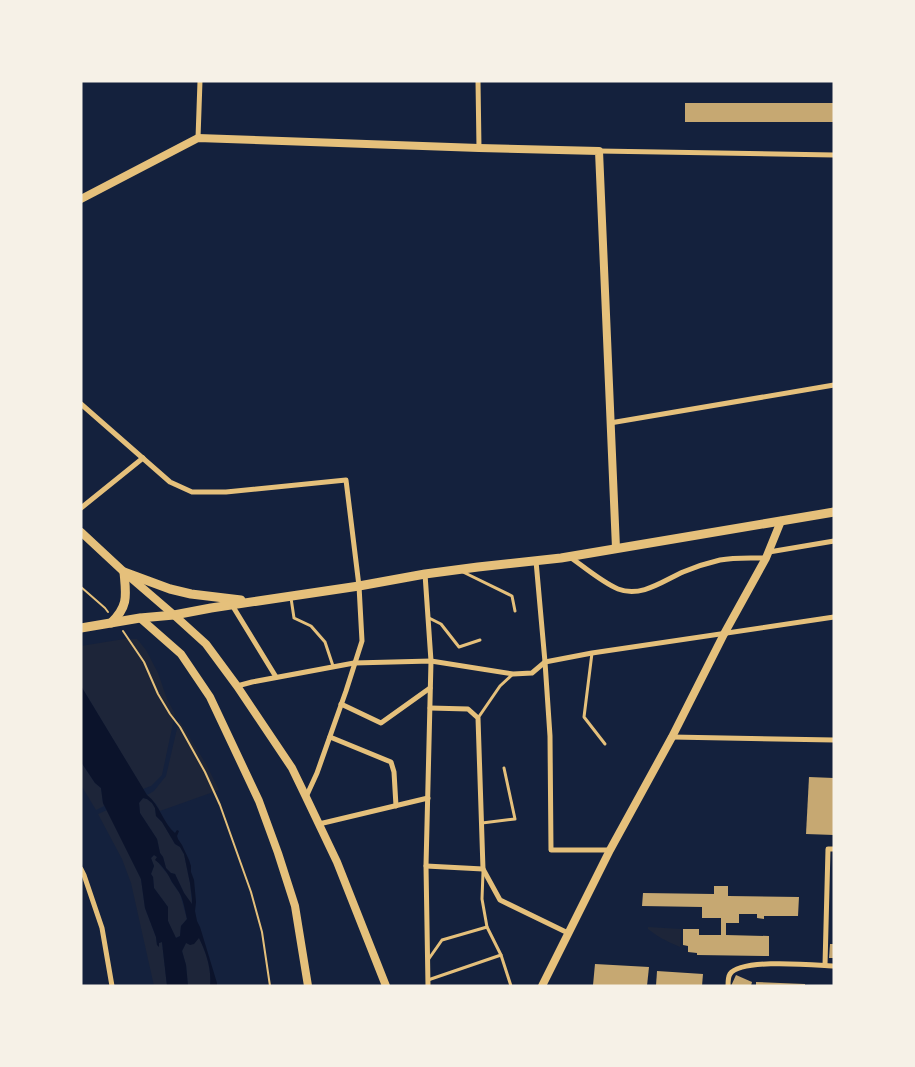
<svg xmlns="http://www.w3.org/2000/svg" width="915" height="1067" font-family="'Sofia Sans Condensed',sans-serif">
<style>
.green{fill:#1d2539}
.water{fill:#0b132b;fill-rule:evenodd}
.building{fill:#c6a872}
.lines{fill:none;stroke-linecap:round;stroke-linejoin:round}
.path{stroke:#e5c07b;stroke-width:2}
.service{stroke:#e5c07b;stroke-width:3}
.minor{stroke:#e5c07b;stroke-width:5}
.tertiary{stroke:#e5c07b;stroke-width:8}
.secondary{stroke:#e5c07b;stroke-width:9}
</style>
<rect width="100%" height="100%" fill="#14213d"/>
<!-- green -->
<g class="green">
<polygon points="124,639 137,639 146,650 158,673 167,699 175,714 162,775 151,786 143,789 81,686 81,646"/>
<polygon points="179,720 206,764 219,790 160,811 156,804 147,795 154,791 166,776"/>
<polygon points="81,762 95,783 101,788 103,803 104,806 96,810 81,785"/>
<polygon points="143,798 147,799 152,803 155,808 156,816 162,822 175,844 180,847 184,854 190,883 192,905 184,893 175,874 171,873 166,868 163,857 160,853 157,839 140,813 139,803"/>
<polygon points="107,810 141,879 145,908 156,937 157,945 158,943 162,942 167,986 154,986 131,883 122,859 98,814"/>
<polygon points="154,855 157,857 160,865 170,877 171,881 180,894 187,919 181,926 180,936 175,938 168,921 168,907 154,888 153,877 151,874 154,866 151,858"/>
<path d="M648,927l33,2 -1,18c-12,-5 -22,-10 -32,-18z"/>
<path d="M199,937c7,16 13,32 11,49h-22l-2,-21 -4,-14 4,-8z"/>
</g>
<!-- water -->
<path class="water" d="M81,686l66,109c13,10 16,28 28,38l2,-3 2,1 -2,5 1,3 4,6 7,15 2,6v6l3,8 2,22 -1,9 2,10 3,6 17,56v3h-7c2,-17 -4,-34 -11,-48l-5,6 -4,1 -4,-2 -4,8 4,14 2,21h-21l-5,-44 -3,1v4l-2,-2 -1,-8 -11,-29 -4,-29 -38,-76 -2,-15 -6,-5 -14,-21zM143,798l4,1 5,4 3,5 1,8 6,6 13,22 5,3 4,7 6,29 2,15v6l-8,-11 -9,-19 -4,-1 -5,-5 -3,-11 -3,-4 -3,-14 -17,-26 -1,-10zM154,855l3,2 -2,3c8,6 13,14 17,22 3,5 7,9 9,14 3,7 4,15 6,23l-6,7 -1,10 -4,2 -8,-17v-14l-14,-19 -1,-11 -2,-3 3,-8 -3,-8z"/>
<!-- building -->
<g class="building">
<rect x="685" y="103" width="148" height="19"/>
<polygon points="809,777 834,778 834,835 806,834"/>
<polygon points="714,886 728,886 728,896 799,897 798,916 764,916 764,919 757,918 757,914 739,914 739,923 726,923 726,935 769,936 769,956 697,955 697,953 688,952 688,946 683,945 683,929 699,929 699,935 721,935 721,918 702,918 702,907 642,906 643,893 714,894"/>
<polygon points="830,944 834,944 834,958 829,958"/>
<polygon points="595,964 649,967 647,986 593,985"/>
<polygon points="657,971 703,974 702,986 656,986"/>
<polygon points="736,975 752,982 751,986 731,986"/>
<polygon points="756,982 805,984 805,986 756,986"/>
</g>
<g class="lines">
<!-- path -->
<g class="path">
<polyline points="81,587 105,608 108,612"/>
<polyline points="123,631 144,662 158,694 170,714 180,727 205,772 220,805 251,892 262,932 270,986"/>
</g>
<!-- service -->
<g class="service">
<polyline points="463,572 512,596 515,611"/>
<polyline points="291,598 294,618 311,626 325,642 333,666"/>
<polyline points="429,618 441,624 459,647 480,640"/>
<polyline points="592,653 584,717 605,744"/>
<polyline points="478,718 500,686 513,674"/>
<polyline points="482,823 515,819 504,768"/>
<polyline points="483,872 482,899 487,927 501,955 511,986"/>
<polyline points="428,960 442,940 487,927"/>
<polyline points="428,980 501,955"/>
</g>
<!-- minor -->
<g class="minor">
<polyline points="478,81 479,148"/>
<polyline points="198,138 200,81"/>
<polyline points="599,151 834,155"/>
<polyline points="81,404 170,482 192,492 226,492 346,480 359,586 362,641 346,691 317,773 306,797"/>
<polyline points="610,423 834,385"/>
<polyline points="81,508 143,458"/>
<polyline points="769,552 834,541"/>
<path d="M570,557c14,10 33,26 48,32 23,9 45,-8 65,-17 12,-5 24,-9 37,-12 15,-3 30,-2 46,-2"/>
<polyline points="536,561 545,662 550,736 551,850 610,850"/>
<polyline points="425,574 431,661 426,866 428,986"/>
<polyline points="232,605 276,677"/>
<polyline points="237,686 252,682 354,663 431,661 513,674 532,673 545,662 592,653 834,617"/>
<polyline points="341,704 381,723 430,688"/>
<polyline points="430,708 468,709 478,718 483,869"/>
<polyline points="330,737 391,762 394,772 396,806"/>
<polyline points="672,737 834,740"/>
<polyline points="319,824 428,798"/>
<polyline points="426,866 483,869 500,900 568,933"/>
<polyline points="81,869 84,875 102,928 112,986"/>
<polyline points="825,965 828,849 834,849"/>
<path d="M728,986c0,-4 0,-9 2,-12 11,-16 84,-9 104,-8"/>
</g>
<!-- tertiary -->
<g class="tertiary">
<polyline points="81,199 198,138 479,148 599,151 616,548"/>
<polyline points="81,532 124,572 174,615 206,644 237,686 292,768 306,797 337,862 386,986"/>
<polyline points="140,618 181,654 210,697 259,801 278,853 295,906 308,986"/>
<polyline points="542,986 610,850 672,737 724,634 766,558 781,521"/>
</g>
<!-- secondary -->
<g class="secondary">
<path d="M111,623c18,-17 15,-28 13,-51l46,17 21,5 50,6"/>
<polyline points="81,628 140,618 174,615 211,608 359,586 425,574 478,567 561,558 834,512"/>
</g>
</g>
<!-- border -->
<rect width="915" height="1067" fill="none" stroke="#f6f1e7" stroke-width="165"/>
</svg>
